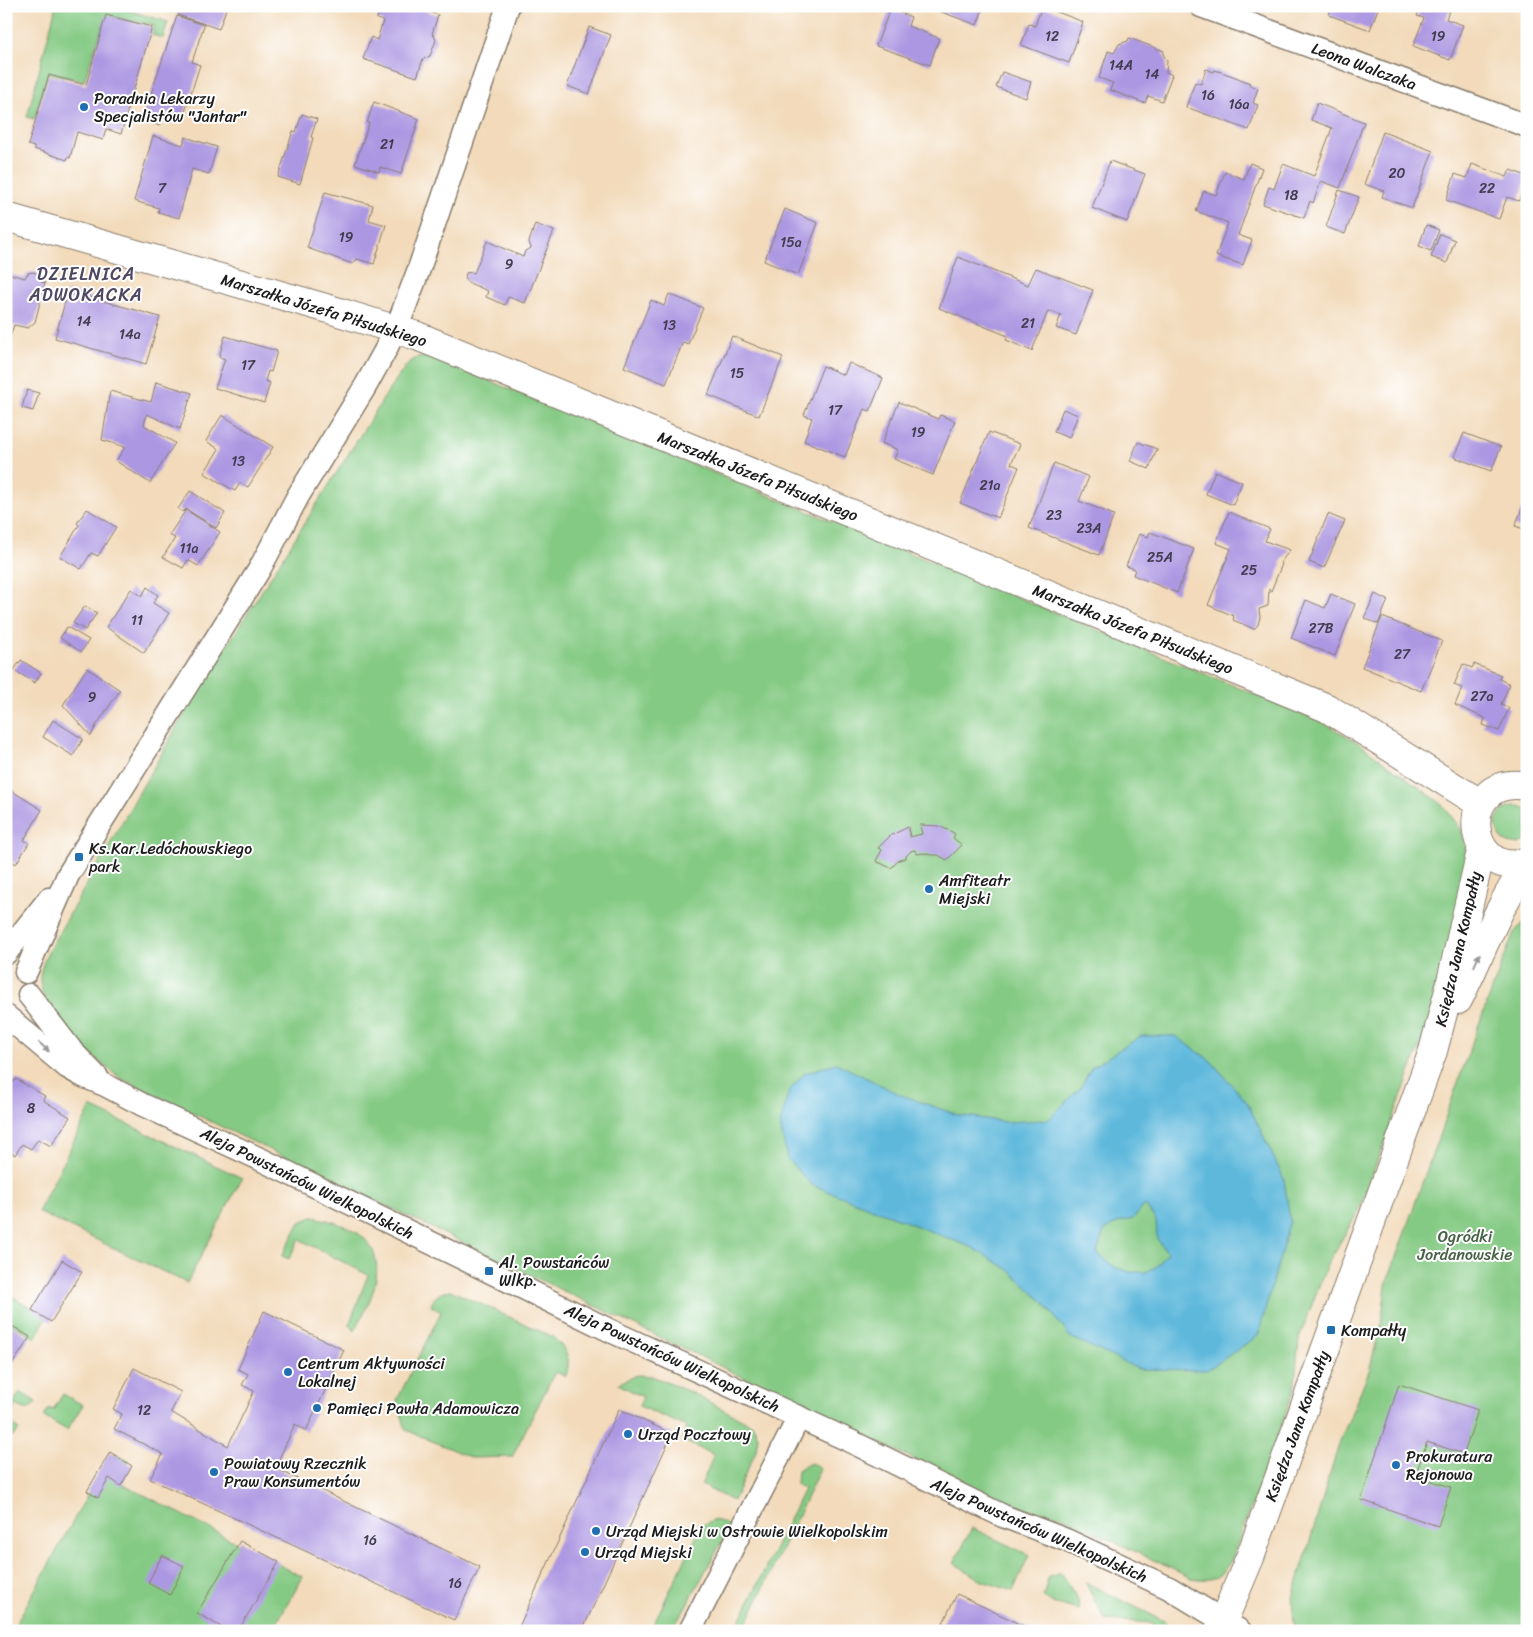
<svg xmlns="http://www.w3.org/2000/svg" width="1533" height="1637" font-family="Sriracha,sans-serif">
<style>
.green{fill:#85ca84;stroke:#507350}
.water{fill:#5db8db;stroke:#3c6a7c;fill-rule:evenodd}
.building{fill:#ac97e2}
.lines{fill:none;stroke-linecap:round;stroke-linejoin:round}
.minor-casing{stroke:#877b6b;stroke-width:25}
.tertiary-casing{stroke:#877b6b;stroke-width:30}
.minor{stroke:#fff;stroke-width:22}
.tertiary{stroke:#fff;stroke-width:28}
.oneway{fill:#999}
.poi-dot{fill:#1f6fb2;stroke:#fff;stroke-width:2}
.labels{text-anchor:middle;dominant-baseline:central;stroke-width:4;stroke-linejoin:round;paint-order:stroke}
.number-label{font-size:14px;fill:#403b4e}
.street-label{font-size:16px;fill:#1c1c1c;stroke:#fff}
.poi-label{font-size:16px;fill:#1c1c1c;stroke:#fff;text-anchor:start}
.park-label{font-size:16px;fill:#466246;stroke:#fff}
.neighbourhood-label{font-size:18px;letter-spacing:1px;fill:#4e4761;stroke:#fff}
</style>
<rect width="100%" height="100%" fill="#fff"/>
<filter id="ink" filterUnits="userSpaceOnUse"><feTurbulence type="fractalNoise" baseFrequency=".02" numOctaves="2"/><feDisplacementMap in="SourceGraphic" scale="10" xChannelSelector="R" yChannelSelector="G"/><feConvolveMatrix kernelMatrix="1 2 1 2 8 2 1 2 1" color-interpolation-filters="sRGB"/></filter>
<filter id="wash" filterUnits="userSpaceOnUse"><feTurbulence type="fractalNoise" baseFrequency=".0096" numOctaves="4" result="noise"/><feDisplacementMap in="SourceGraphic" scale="20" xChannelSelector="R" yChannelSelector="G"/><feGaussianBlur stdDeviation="1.12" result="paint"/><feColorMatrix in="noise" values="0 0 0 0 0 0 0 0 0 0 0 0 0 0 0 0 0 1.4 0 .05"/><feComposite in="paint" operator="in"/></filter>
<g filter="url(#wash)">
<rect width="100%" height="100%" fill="#f2daba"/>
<!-- green -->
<g class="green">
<polygon points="56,6 113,6 168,22 163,38 152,35 154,25 106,16 84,81 48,73 34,119 27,117"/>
<path d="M418,357h13l891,365 35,20 85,62 19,25 9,32 -40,158 -71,191 -32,55 -28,74 -5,52 -63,170c-13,19 -18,20 -40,17l-128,-61 -56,-13 -887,-426c-26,-20 -80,-63 -80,-99 0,-10 5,-20 9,-29l138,-241 202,-319 18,-26z"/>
<path d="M1514,806h6l7,3v31c-25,18 -48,-26 -13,-34z"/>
<polygon points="1527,920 1527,1631 1295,1631 1292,1601 1340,1441 1369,1371 1381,1325 1386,1285 1474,1037 1514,932"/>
<polygon points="91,1107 242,1178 187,1283 38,1212"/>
<path d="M313,1217c42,8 75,25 60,74 -4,14 -12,27 -18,40l-6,-6 19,-50 -69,-36 -10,20 -7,-3 18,-34z"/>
<polygon points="6,1288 10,1295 47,1317 35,1338 6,1320"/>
<path d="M450,1290l103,47c15,15 18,19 13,39l-11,-4 -43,85 -40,1 -66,-28 -9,-30 44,-88 -10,-6c3,-11 9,-13 19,-16z"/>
<polygon points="636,1375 652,1376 690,1392 753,1425 758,1436 756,1451 733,1501 701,1485 714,1455 682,1440 687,1427 639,1406 643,1397 618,1384"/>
<path d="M20,1392l16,10c-7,10 -10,8 -20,3l-9,17 12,8 -5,6 -8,2v-23z"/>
<polygon points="63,1394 83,1405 67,1430 44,1417 49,1408 53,1410"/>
<polygon points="111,1453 129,1461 119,1482 303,1577 272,1631 12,1631"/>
<polygon points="811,1463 820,1469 743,1631 735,1631 804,1489 796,1484 797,1470"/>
<polygon points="713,1520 722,1522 730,1527 672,1631 650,1631 702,1525"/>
<polygon points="972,1528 1029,1555 1013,1591 982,1581 954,1563"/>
<polygon points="1061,1573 1078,1600 1079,1610 1052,1603 1043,1598 1048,1578"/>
<polygon points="1085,1582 1164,1621 1174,1631 1154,1631 1153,1623 1105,1620"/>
</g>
<!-- water -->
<path class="water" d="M1141,1036h35l35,25 36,41 37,77 6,42 -32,115 -51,34 -69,-1 -68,-32 -26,-34 -35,-33 -36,-22 -161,-63 -25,-26 -7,-35 9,-33 16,-18 31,-10 65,32 57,20 47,7 43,-2 32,-32 12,-21zM1145,1205l11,16 1,18 10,13 -10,14 -11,6h-17l-15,-5 -17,-14 7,-22 15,-9 14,-3z"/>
<g id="blocks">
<!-- building -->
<g class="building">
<polygon points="181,6 227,6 219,29 178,15"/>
<polygon points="381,6 412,6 438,15 432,34 433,34 436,40 430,56 423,59 417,77 363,59 371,37 377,40 383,21 377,19"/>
<polygon points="938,6 984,6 977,25 936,10"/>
<polygon points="1042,6 1083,22 1069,63 1021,45 1029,24 1035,26"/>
<polygon points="1332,6 1379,6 1370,30 1329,15"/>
<polygon points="1421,6 1451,6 1446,19 1463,25 1450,60 1413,46 1424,18 1417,16"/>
<polygon points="890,9 911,17 908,26 939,38 930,65 876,46"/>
<polygon points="106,15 152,27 121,134 106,129 103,140 77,132 70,158 68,157 67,160 34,149 34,147 28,145 49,75 86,85"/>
<polygon points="177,16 204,25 192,62 200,65 183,118 165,112 160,126 142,120"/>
<polygon points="589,27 611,35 589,94 567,86"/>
<polygon points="1129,38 1164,51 1163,54 1167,61 1166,72 1172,75 1162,101 1148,96 1145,103 1141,102 1110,90 1113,83 1099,78 1108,51 1114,53 1119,44 1128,41"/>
<polygon points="1206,69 1214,72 1215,70 1233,76 1250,83 1249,85 1258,88 1253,103 1258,105 1249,130 1186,107 1195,82 1201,84"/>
<polygon points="1002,72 1031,82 1026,98 996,87"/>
<polygon points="374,102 419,119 401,174 380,167 379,172 355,164 369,123 367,123"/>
<polygon points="1317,103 1364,122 1340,188 1321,181 1313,203 1310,201 1304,218 1263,204 1269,187 1274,189 1283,164 1314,176 1332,128 1311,120"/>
<polygon points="302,114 317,119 311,137 313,138 300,184 278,177 293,131 296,132"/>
<polygon points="1383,132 1433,151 1412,208 1382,197 1384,191 1364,184"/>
<polygon points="153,136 183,145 185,137 217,147 209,174 192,169 179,218 158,212 159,208 134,201"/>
<polygon points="1110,161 1145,174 1127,222 1092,208"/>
<polygon points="1250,163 1262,168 1238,235 1252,240 1243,265 1216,256 1228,223 1196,211 1204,191 1216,195 1225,172 1244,179"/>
<polygon points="1472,164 1507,177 1510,170 1527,176 1519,201 1507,197 1499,219 1446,200 1455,174 1467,178"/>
<polygon points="1339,190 1359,197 1345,234 1326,227"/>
<polygon points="325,192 373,205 369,220 386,225 374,264 357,259 353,264 307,248"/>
<polygon points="785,209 818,223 798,275 764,261"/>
<polygon points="535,224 554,231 525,303 508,297 505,305 486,297 488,291 467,282 465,278 466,273 471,272 474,273 487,241 523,257 525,251 531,248 529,242"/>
<polygon points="1426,225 1439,230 1431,251 1419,246"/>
<polygon points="1440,234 1455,240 1447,263 1431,257"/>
<polygon points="958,257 1028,285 1036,268 1093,290 1076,335 1056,328 1061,315 1048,311 1032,351 1006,340 1008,336 939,308"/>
<polygon points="33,272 39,274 41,282 45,283 35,322 28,328 14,325 9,340 6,340 6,273 25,278 28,273"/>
<polygon points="68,291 160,317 146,364 55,338"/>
<polygon points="669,294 703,308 688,344 683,342 666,384 624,367 651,300 664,306"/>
<polygon points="225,336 277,351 271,372 268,371 265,381 270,383 264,403 215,388 225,359 219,357"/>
<polygon points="732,336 783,357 759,416 708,395"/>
<polygon points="849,363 883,378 870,411 864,409 845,457 804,441 812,418 804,415 823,366 844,375"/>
<polygon points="156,382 192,393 180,429 147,414 144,425 175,443 150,483 116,461 125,447 102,440 110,391 151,402"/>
<polygon points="27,390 39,393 33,411 22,408"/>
<polygon points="899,402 938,419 940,415 955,421 933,475 894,459 898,450 882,443"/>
<polygon points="1063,409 1078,415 1069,438 1054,432"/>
<polygon points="222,415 273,447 248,487 240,483 235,491 204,473 219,449 206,441"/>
<polygon points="989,432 1020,444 1011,464 1019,467 998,518 960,503"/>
<polygon points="1464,433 1501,447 1491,471 1454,457"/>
<polygon points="1138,442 1157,449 1149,469 1130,461"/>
<polygon points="1054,463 1089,477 1079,501 1114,515 1099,555 1029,528"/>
<polygon points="1215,471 1242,482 1233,505 1206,494"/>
<polygon points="190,491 225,513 216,528 186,509 183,512 178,509"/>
<polygon points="1527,496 1527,530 1515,526"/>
<polygon points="87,509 116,527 98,556 91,553 81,569 60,557 79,525 77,523"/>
<polygon points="186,510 220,532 198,566 188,560 183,568 163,557 175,538 169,535"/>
<polygon points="1229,512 1270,529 1265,541 1290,550 1280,563 1282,564 1271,591 1269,589 1268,606 1259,609 1260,617 1258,625 1254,629 1233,620 1234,616 1208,605 1231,549 1216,543"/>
<polygon points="1328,514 1345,521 1324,568 1309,562"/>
<polygon points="1150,532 1194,549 1177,593 1133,575 1135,569 1126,566 1139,534 1148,537"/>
<polygon points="147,587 158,595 153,603 169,613 144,653 106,627 131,589 142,596"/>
<polygon points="1331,594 1355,604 1335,656 1291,638 1306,600 1325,608"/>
<polygon points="1375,594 1388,600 1378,624 1364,618"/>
<polygon points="85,606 97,613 85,630 73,623"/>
<polygon points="1382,617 1442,641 1421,691 1362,667"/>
<polygon points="67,627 89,640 81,652 60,638"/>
<polygon points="21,660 41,673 35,683 14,670"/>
<polygon points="1463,664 1472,668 1474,664 1501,675 1499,679 1510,684 1501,704 1509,708 1499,731 1483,725 1485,718 1455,705 1462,688 1454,685"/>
<polygon points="87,668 120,690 96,726 91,736 63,705"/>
<polygon points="53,720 83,739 73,756 43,737"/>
<polygon points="9,789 42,810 24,840 29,843 16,864 6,857 6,793"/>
<polygon points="920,825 939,826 952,832 955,834 953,838 962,845 947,860 938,855 931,855 924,853 917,854 915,850 911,851 906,856 906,858 899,860 891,868 876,861 882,850 878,848 890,836 908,827 910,837 922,834"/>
<polygon points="6,1077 14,1082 16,1079 45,1096 43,1100 70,1117 51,1146 38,1139 31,1149 22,1144 15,1155 6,1149"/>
<polygon points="62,1260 82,1272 51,1322 32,1310"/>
<polygon points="264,1311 344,1350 306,1431 295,1424 275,1468 480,1567 454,1620 150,1479 163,1454 114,1429 122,1414 113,1409 134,1368 181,1392 171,1412 228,1446 254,1391 242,1385 248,1374 238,1369"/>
<polygon points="6,1322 30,1337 6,1374"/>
<polygon points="1399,1384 1478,1410 1464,1454 1427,1442 1415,1476 1451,1487 1438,1526 1361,1500"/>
<polygon points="619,1409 672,1434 582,1631 517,1631"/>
<polygon points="110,1452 132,1466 121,1486 109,1478 98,1498 87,1491"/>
<polygon points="240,1541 279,1562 238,1631 228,1631 197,1613"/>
<polygon points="162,1555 184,1566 170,1595 148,1583"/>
<polygon points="957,1594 1034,1631 939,1631"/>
</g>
</g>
</g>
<g filter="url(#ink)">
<use href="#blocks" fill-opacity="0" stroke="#877b6b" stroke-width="1"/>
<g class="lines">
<!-- minor casing -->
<g class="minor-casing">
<g id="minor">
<polyline points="1201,6 1527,126"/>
<polyline points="6,953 49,899"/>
<polyline points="26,972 68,875 259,570 298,496 365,387 386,349 402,314 419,269 508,6"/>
<polyline points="29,995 72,1051 97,1077"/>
<polyline points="6,1016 67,1067 83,1076 105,1085 143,1105 260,1159 613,1332 848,1440 1003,1516 1066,1540 1169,1588 1240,1631"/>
<polyline points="690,1631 799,1417"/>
</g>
</g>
<!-- tertiary casing -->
<g class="tertiary-casing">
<g id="tertiary">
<polyline points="6,217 329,309 417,336 1327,708 1481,804"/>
<path d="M1527,786c-73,-13 -62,96 0,76"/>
<path d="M1458,1000c23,-45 39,-93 69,-135"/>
<polyline points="1219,1631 1251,1555 1433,1051 1449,990 1482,847"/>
</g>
</g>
<!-- minor -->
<use href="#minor" class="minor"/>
<!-- tertiary -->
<use href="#tertiary" class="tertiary"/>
</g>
<!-- one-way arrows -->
<defs><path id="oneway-solid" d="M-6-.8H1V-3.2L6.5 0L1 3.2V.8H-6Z" transform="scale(1.25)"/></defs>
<g class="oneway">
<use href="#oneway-solid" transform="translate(1477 960) rotate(-66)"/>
<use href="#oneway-solid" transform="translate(44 1047) rotate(42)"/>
</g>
</g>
<!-- markers -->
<g class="poi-dot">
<circle cx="84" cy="107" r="5"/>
<rect x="74" y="852" width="10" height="10" rx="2.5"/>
<circle cx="929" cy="889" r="5"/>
<rect x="484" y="1266" width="10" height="10" rx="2.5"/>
<rect x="1326" y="1325" width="10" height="10" rx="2.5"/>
<circle cx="288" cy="1372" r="5"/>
<circle cx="317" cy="1408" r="5"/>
<circle cx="628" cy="1434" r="5"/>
<circle cx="1396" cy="1465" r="5"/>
<circle cx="214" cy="1472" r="5"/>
<circle cx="596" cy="1531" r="5"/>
<circle cx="585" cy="1552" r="5"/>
</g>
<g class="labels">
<!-- number labels -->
<g class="number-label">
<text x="1052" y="36">12</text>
<text x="1438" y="36">19</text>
<text x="1121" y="65">14A</text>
<text x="1152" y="74">14</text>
<text x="1208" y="95">16</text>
<text x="1239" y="104">16a</text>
<text x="387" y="144">21</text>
<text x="1397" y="173">20</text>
<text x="162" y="188">7</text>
<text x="1487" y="188">22</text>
<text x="1291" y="195">18</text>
<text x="346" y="237">19</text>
<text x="791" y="242">15a</text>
<text x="509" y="264">9</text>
<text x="84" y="321">14</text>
<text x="1028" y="323">21</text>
<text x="669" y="325">13</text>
<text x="130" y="334">14a</text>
<text x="248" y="365">17</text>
<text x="737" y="373">15</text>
<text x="835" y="410">17</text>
<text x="918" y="432">19</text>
<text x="238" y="461">13</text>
<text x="990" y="485">21a</text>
<text x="1054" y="515">23</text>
<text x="1089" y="528">23A</text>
<text x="189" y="548">11a</text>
<text x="1160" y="557">25A</text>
<text x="1249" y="570">25</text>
<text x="137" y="620">11</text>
<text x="1321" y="628">27B</text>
<text x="1402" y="654">27</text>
<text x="1482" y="696">27a</text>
<text x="92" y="697">9</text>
<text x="31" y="1108">8</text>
<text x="144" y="1410">12</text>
<text x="370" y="1540">16</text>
<text x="455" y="1583">16</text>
</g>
<!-- street labels -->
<g class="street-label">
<text transform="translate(1364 66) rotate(20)">Leona Walczaka</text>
<text transform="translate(324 310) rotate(17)">Marszałka Józefa Piłsudskiego</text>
<text transform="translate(758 476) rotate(22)">Marszałka Józefa Piłsudskiego</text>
<text transform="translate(1133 629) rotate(22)">Marszałka Józefa Piłsudskiego</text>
<text transform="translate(1458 949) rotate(-77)">Księdza Jana Kompałły</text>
<text transform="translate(307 1183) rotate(26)">Aleja Powstańców Wielkopolskich</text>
<text transform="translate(672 1358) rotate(25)">Aleja Powstańców Wielkopolskich</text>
<text transform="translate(1297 1426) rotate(-70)">Księdza Jana Kompałły</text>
<text transform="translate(1039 1530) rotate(24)">Aleja Powstańców Wielkopolskich</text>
</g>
<!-- poi labels -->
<g class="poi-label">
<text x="94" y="98">Poradnia Lekarzy<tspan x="94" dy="18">Specjalistów "Jantar"</tspan></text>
<text x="89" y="848">Ks.Kar.Ledóchowskiego<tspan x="89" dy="18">park</tspan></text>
<text x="939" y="880">Amfiteatr<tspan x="939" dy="18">Miejski</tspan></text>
<text x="499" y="1262">Al. Powstańców<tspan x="499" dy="18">Wlkp.</tspan></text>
<text x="1341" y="1330">Kompałły</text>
<text x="298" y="1363">Centrum Aktywności<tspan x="298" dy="18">Lokalnej</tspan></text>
<text x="327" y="1408">Pamięci Pawła Adamowicza</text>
<text x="638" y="1434">Urząd Pocztowy</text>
<text x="1406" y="1456">Prokuratura<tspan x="1406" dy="18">Rejonowa</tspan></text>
<text x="224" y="1463">Powiatowy Rzecznik<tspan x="224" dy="18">Praw Konsumentów</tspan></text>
<text x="606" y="1531">Urząd Miejski w Ostrowie Wielkopolskim</text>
<text x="595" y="1552">Urząd Miejski</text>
</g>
<!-- park labels -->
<g class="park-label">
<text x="1465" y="1236">Ogródki<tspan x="1465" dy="18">Jordanowskie</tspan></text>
</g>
<!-- neighbourhood labels -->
<g class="neighbourhood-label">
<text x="86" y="274">DZIELNICA<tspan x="86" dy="21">ADWOKACKA</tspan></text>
</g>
</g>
<!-- margin -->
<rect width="1533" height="1637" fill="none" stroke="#fff" stroke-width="25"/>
</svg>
